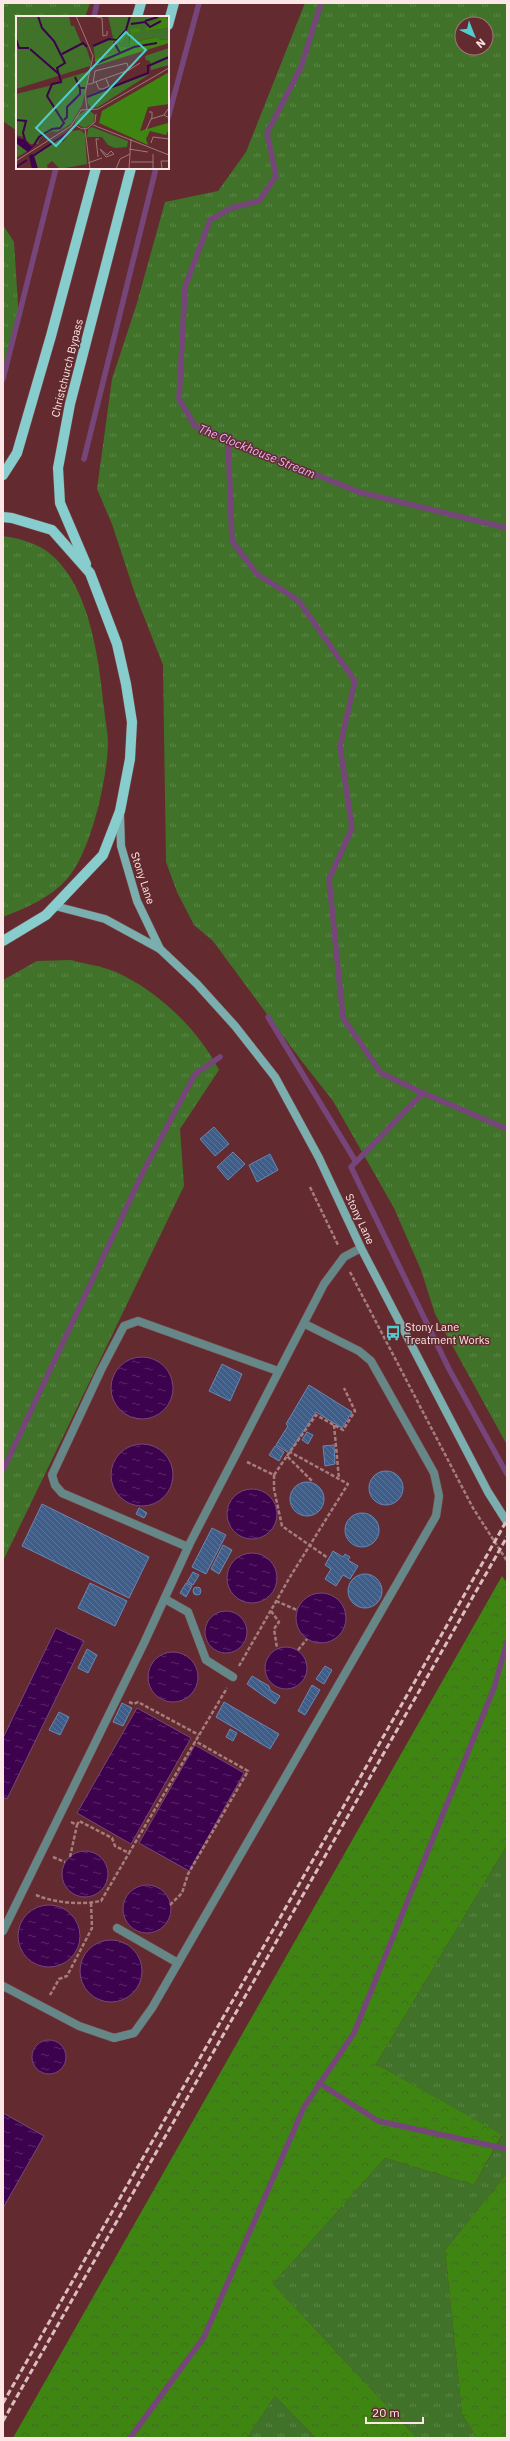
<svg xmlns="http://www.w3.org/2000/svg" width="510" height="2441" font-family="'IBM Plex Sans',sans-serif">
<style>
.grass{fill:url(#grass-tufts);fill-rule:evenodd}
.forest{fill:url(#forest-crowns)}
.water{fill:url(#water-ripples);stroke:#76467b}
.lines{fill:none;stroke-linecap:round;stroke-linejoin:round}
.stream{stroke:#76467b;stroke-width:5.5}
.building{fill:url(#building-back-hatch);stroke:#6788b7}
.service-casing{stroke:#7b494c;stroke-width:9}
.secondary-casing{stroke:#7b494c;stroke-width:9}
.primary-casing{stroke:#7b494c;stroke-width:11}
.path{stroke:#a67d7f;stroke-width:2.5;stroke-dasharray:4 2;stroke-linecap:butt}
.service{stroke:#668787;stroke-width:8}
.secondary{stroke:#7aaeaf;stroke-width:8}
.primary{stroke:#88cdce;stroke-width:10}
.rail{stroke:#dabdbe;stroke-width:3;stroke-dasharray:6 3;stroke-linecap:butt}
.labels{text-anchor:middle;dominant-baseline:central;stroke-width:3;stroke-linejoin:round;paint-order:stroke}
.street-label{font-size:11px;fill:#fce6e6;stroke:#632b2f}
.poi-label{font-size:11px;fill:#fce6e6;stroke:#632b2f;text-anchor:start}
.water-label{font-size:12px;font-style:italic;fill:#e6b1f9;stroke:#632b2f}
.inset-river{fill:none;stroke:#3d024d;stroke-width:2}
.inset-road{fill:none;stroke:#a07678;stroke-width:1}
.view{fill:#52cdcf;fill-opacity:0.15;stroke:#52cdcf;stroke-width:2}
.inset-edge{fill:none;stroke:#fce6e6;stroke-width:2}
</style>
<defs>
<pattern id="grass-tufts" width="24" height="20" patternUnits="userSpaceOnUse"><rect width="24" height="20" fill="#407229"/><path d="M3 7l-1-3M5 7V3M7 7l1-3M15 17l-1-3M17 17v-4M19 17l1-3" fill="none" stroke="#5c8648"/></pattern>
<pattern id="forest-crowns" width="20" height="18" patternUnits="userSpaceOnUse"><rect width="20" height="18" fill="#3e8512"/><path d="M2 6a3 3 0 1 1 6 0M12 15a3 3 0 1 1 6 0" fill="none" stroke="#446b26"/></pattern>
<pattern id="water-ripples" width="26" height="14" patternUnits="userSpaceOnUse"><rect width="26" height="14" fill="#3d024d"/><path d="M2 4q2-2 4 0t4 0M15 11q2-2 4 0t4 0" fill="none" stroke="#5a2767"/></pattern>
<pattern id="building-back-hatch" width="6" height="6" patternUnits="userSpaceOnUse"><rect width="6" height="6" fill="#3e5d89"/><path d="M-1 5l2 2M0 0l6 6M5-1l2 2" fill="none" stroke="#5b749a"/></pattern>
</defs>
<rect width="100%" height="100%" fill="#632b2f"/>
<!-- grass -->
<g class="grass">
<polygon points="3,3 90,3 85,17 17,17 17,131 3,121"/>
<path d="M305,3h202v1442l-72,-131 -14,-44 -27,-62 -61,-107 -33,-42 -87,-118 -19,-16 -17,-33 -11,-30 -3,-197 -28,-71 -23,-70 -15,-35 15,-110 25,-76 28,-101 53,-11 28,-39zM462,24h24v24h-24z"/>
<polygon points="3,225 14,242 19,320 3,377"/>
<path d="M3,536c15,2 33,7 45,16 42,32 51,108 56,156 1,12 4,24 4,36 -1,36 -17,108 -41,135 -17,19 -41,29 -64,38z"/>
<path d="M71,960c14,4 31,6 45,12 42,19 82,57 103,98l-39,59 4,57 -181,375v-581l34,-19z"/>
<polygon points="507,1845 507,2173 445,2250 462,2414 477,2438 417,2438 273,2284 385,2158 474,2185 502,2136 376,2064"/>
<polygon points="275,2396 316,2438 247,2438"/>
</g>
<!-- forest -->
<g class="forest">
<polygon points="502,1576 507,1583 507,1845 376,2064 502,2135 474,2185 385,2158 273,2284 417,2438 316,2438 275,2396 247,2438 13,2438"/>
<polygon points="507,2173 507,2438 477,2438 462,2414 445,2250"/>
</g>
<!-- water -->
<g class="water">
<circle cx="142" cy="1388" r="31"/>
<circle cx="142" cy="1475" r="31"/>
<circle cx="252" cy="1514" r="25"/>
<circle cx="252" cy="1578" r="25"/>
<circle cx="321" cy="1618" r="25"/>
<circle cx="226" cy="1632" r="21"/>
<polygon points="56,1628 84,1641 7,1799 3,1797 3,1738"/>
<circle cx="286" cy="1668" r="21"/>
<circle cx="173" cy="1677" r="25"/>
<polygon points="137,1708 191,1738 131,1844 77,1813"/>
<polygon points="195,1745 244,1773 189,1871 139,1843"/>
<circle cx="85" cy="1874" r="23"/>
<circle cx="147" cy="1909" r="24"/>
<circle cx="49" cy="1936" r="31"/>
<circle cx="111" cy="1971" r="31"/>
<circle cx="49" cy="2057" r="17"/>
<polygon points="3,2113 44,2136 3,2208"/>
</g>
<g class="lines">
<!-- stream -->
<g class="stream">
<polyline points="321,3 301,67 267,133 276,176 259,201 231,208 210,220 185,287 179,399 195,426 359,492 507,528"/>
<polyline points="94,17 97,3"/>
<polyline points="168,118 199,3"/>
<polyline points="3,379 56,168"/>
<polyline points="228,439 232,541 257,574 298,600 355,681 340,746 352,828 329,879 343,1018 381,1073 423,1093 351,1167 449,1369 507,1474"/>
<polyline points="84,459 156,168"/>
<polyline points="268,1017 356,1162"/>
<polyline points="423,1093 507,1129"/>
<polyline points="3,1470 144,1170 195,1074 220,1057"/>
<polyline points="319,2083 378,2121 507,2149"/>
<polyline points="130,2438 204,2337 304,2107 354,2033 494,1688 507,1642"/>
</g>
</g>
<!-- building -->
<g class="building">
<polygon points="214,1127 229,1144 215,1156 200,1139"/>
<polygon points="233,1152 245,1164 228,1180 217,1167"/>
<polygon points="270,1154 278,1170 257,1182 249,1165"/>
<polygon points="222,1364 242,1374 230,1401 209,1391"/>
<polygon points="309,1385 352,1412 342,1428 316,1412 289,1453 276,1445 288,1426 286,1424"/>
<polygon points="307,1432 313,1435 308,1444 302,1440"/>
<polygon points="334,1445 335,1464 325,1466 323,1446"/>
<polygon points="275,1446 284,1452 279,1461 269,1455"/>
<circle cx="386" cy="1488" r="17"/>
<circle cx="307" cy="1499" r="17"/>
<polygon points="42,1504 149,1557 129,1598 22,1546"/>
<polygon points="139,1508 147,1513 144,1518 136,1514"/>
<circle cx="362" cy="1530" r="17"/>
<polygon points="212,1528 226,1535 206,1574 192,1567"/>
<polygon points="223,1545 232,1550 219,1574 211,1569"/>
<polygon points="333,1551 343,1557 345,1554 350,1557 348,1560 358,1566 350,1579 343,1575 336,1586 325,1579 331,1569 325,1565"/>
<polygon points="193,1572 199,1575 193,1585 187,1582"/>
<circle cx="365" cy="1591" r="17"/>
<polygon points="90,1583 127,1601 115,1626 78,1608"/>
<polygon points="186,1583 192,1586 186,1597 180,1593"/>
<circle cx="197" cy="1591" r="4"/>
<polygon points="87,1649 97,1655 88,1673 78,1668"/>
<polygon points="325,1666 332,1670 324,1684 316,1679"/>
<polygon points="252,1676 269,1686 270,1690 280,1696 275,1704 247,1684"/>
<polygon points="312,1685 320,1690 305,1715 298,1711"/>
<polygon points="224,1702 279,1734 270,1749 216,1717"/>
<polygon points="122,1703 132,1708 123,1726 113,1722"/>
<polygon points="59,1712 69,1717 60,1735 49,1730"/>
<polygon points="230,1729 237,1733 233,1741 226,1737"/>
</g>
<g class="lines">
<!-- service casing -->
<g class="service-casing">
<g id="service">
<polyline points="188,1547 62,1493 55,1485 52,1475 101,1370 124,1326 138,1321 278,1371"/>
<polyline points="165,1599 188,1612 206,1660 233,1677"/>
<polyline points="117,1928 178,1963"/>
<polyline points="3,1931 144,1643 190,1543 324,1284 344,1257 361,1248"/>
<polyline points="3,1986 79,2026 114,2038 134,2033 152,2008 436,1516 439,1496 434,1473 371,1361 359,1351 305,1324"/>
</g>
</g>
<!-- secondary casing -->
<g class="secondary-casing">
<g id="secondary">
<polyline points="120,814 121,846 137,901 160,949"/>
<polyline points="55,906 105,919 160,949 197,984 235,1026 275,1077 319,1158 361,1248 488,1492 507,1522"/>
</g>
</g>
<!-- primary casing -->
<g class="primary-casing">
<g id="primary">
<polyline points="137,17 141,3"/>
<polyline points="168,25 174,3"/>
<polyline points="3,475 17,453 51,336 96,168"/>
<polyline points="3,517 12,518 52,530 90,573 117,644 126,684 132,722 130,759 120,811 103,855 46,915 3,941"/>
<polyline points="86,564 60,503 58,468 70,404 131,168"/>
</g>
</g>
<!-- path -->
<g class="path">
<polyline points="310,1187 338,1245"/>
<polyline points="350,1272 473,1508 507,1561"/>
<polyline points="334,1425 339,1479"/>
<polyline points="287,1456 316,1415 343,1430 355,1411 344,1388"/>
<polyline points="247,1462 274,1475 287,1456 313,1482"/>
<polyline points="274,1475 274,1489 282,1526 328,1558"/>
<polyline points="276,1601 297,1610"/>
<polyline points="271,1611 279,1622 274,1629 277,1648"/>
<polyline points="298,1650 307,1639"/>
<polyline points="239,1666 290,1577 348,1484 290,1452"/>
<polyline points="129,1702 134,1704 138,1702 199,1735"/>
<polyline points="71,1822 77,1825 79,1821 112,1838 115,1846 129,1853 227,1688"/>
<polyline points="53,1857 65,1862"/>
<polyline points="70,1857 77,1825"/>
<path d="M36,1895c19,8 45,10 65,6l28,-48"/>
<polyline points="170,1905 182,1893 188,1874 248,1771 195,1741"/>
<polyline points="50,1995 59,1979 67,1976 92,1928 91,1903"/>
</g>
<!-- service -->
<use href="#service" class="service"/>
<!-- secondary -->
<use href="#secondary" class="secondary"/>
<!-- primary -->
<use href="#primary" class="primary"/>
<!-- rail -->
<g class="rail">
<polyline points="3,2403 507,1520"/>
<polyline points="3,2421 507,1537"/>
</g>
</g>
<!-- icons -->
<defs>
<g id="bus-bare" transform="scale(1.2)"><path d="M-5-6H5V4H4V6H2V4H-2V6H-4V4H-5ZM-3.5-4V0h7V-4ZM-3.5 1.2v1.5H-2V1.2ZM2 1.2v1.5H3.5V1.2Z" fill="#52cdcf" stroke="#632b2f" stroke-width="2.5" paint-order="stroke"/></g>
</defs>
<g fill-rule="evenodd">
<use href="#bus-bare" x="393" y="1333"/>
</g>
<g class="labels">
<!-- street labels -->
<g class="street-label">
<text transform="translate(67 368) rotate(-76)">Christchurch Bypass</text>
<text transform="translate(143 878) rotate(72)">Stony Lane</text>
<text transform="translate(360 1219) rotate(65)">Stony Lane</text>
</g>
<!-- poi labels -->
<g class="poi-label">
<text x="405" y="1327">Stony Lane<tspan x="405" dy="13">Treatment Works</tspan></text>
</g>
<!-- water labels -->
<g class="water-label">
<text transform="translate(257 451) rotate(22)">The Clockhouse Stream</text>
</g>
</g>
<!-- overview -->
<g transform="translate(16 16)">
<rect width="153" height="153" fill="#632b2f"/>
<path d="M0,0h53l2,10h3l8,19 3,-1 6,18 -1,4 -74,23zM92,0h51l1,2 -14,9v4l23,-3v11l-10,1 -2,-3 -24,5v-9h-4v14l-9,1 -5,-4 2,8 -22,6 -2,-13 17,-6 2,4 8,-8 -7,3zM153,32v17l-18,5 -1,-9 -4,-1 -1,-4zM74,55l-8,34 -11,19 -14,8 -5,-1 -12,7 -2,6h-8l-6,-7 -8,-2v-41l45,-11 2,-4zM134,58l-52,33 -6,1 -4,-4 -1,-8 6,-3zM72,93l7,6 -2,9 -9,4 -9,-5 2,-7zM76,111l36,14 -1,6 -12,1 -7,-3 -6,-8h-15l1,-8zM64,114l5,4 2,30 -27,5 -8,-8 -5,4 1,4h-10l-4,-13 26,-17 3,3 8,-11zM0,127l11,8 -11,7z" fill="#407229"/>
<path d="M143,0h7l3,4v8l-23,3v-4l14,-9zM110,12l1,7 -6,7 -9,1 -2,-4 10,-4zM124,12v4l-7,1 1,9 23,-5 3,3 9,-1v4l-74,23v-8l22,-6 -2,-8 3,-1 2,4h9l2,-18zM153,56v32l-21,3 -8,24 28,-8 1,6 -3,6 -16,-4 -4,8 2,6 -49,-22 3,-12z" fill="#3e8512"/>
<path d="M0,121l9,3 6,6 4,-1 -7,7 -12,-9zM16,138l2,2 4,13h-6l-3,-13z" fill="#3d024d"/>
<path class="inset-river" d="M129,5l13,-4M115,8l14,-2 5,5 11,-6M0,23l3,9h10M98,26l6,11M77,30l16,-7 8,1 9,-10 4,-14M14,33l30,26M46,38l21,-11 4,4M79,48l39,-17 23,-4M59,61l5,11M71,81l61,-24v-7l21,-9M0,104l10,1 -3,12 2,7M48,104l3,-3v-10l13,-13v-6h5M18,129l5,-8 13,-8 8,-1 4,-5 -17,-27 5,-12 9,-2 -4,-14 8,-5 -11,-22 -12,-13 -4,-12M17,140l36,-24M0,151l11,-7"/>
<path class="inset-road" d="M60,0l17,40 -8,38 2,15M76,0l10,2 1,18 4,-1v-4M113,54l11,-7M80,66l3,7h4l6,-3 -3,-7M72,68h3l4,-2 34,-12 -2,-7 -32,8 -2,12M152,93l-4,6 5,3M135,103l13,-4M59,109l7,4 6,-1 7,-6 1,-8M77,109l76,30M69,113l5,40M130,114l6,-13v-5h-3M135,127l2,-6 16,2M84,133l7,6 4,-4 3,3 -8,3zM113,133l19,3M82,141l-2,-18h3M0,145l55,-35 10,-16 17,-1 71,-41M115,146h22M72,147l14,-5M100,153l4,-10 10,-5M113,153l2,-30M137,153v-15M146,153l-1,-8h8"/>
<path class="view" d="M110,16l20,18 -90,96 -20,-18z"/>
<rect width="153" height="153" class="inset-edge"/>
</g>
<!-- border -->
<rect width="510" height="2441" fill="none" stroke="#fce6e6" stroke-width="8"/>
<!-- north arrow -->
<g transform="translate(474 36) rotate(137)"><circle r="19" fill="#632b2f" stroke="#a07678"/>
<path d="M0-3L7 15L0 10L-7 15Z" fill="#52cdcf"/>
<text y="-6" font-size="11" font-weight="bold" text-anchor="middle" fill="#fce6e6">N</text>
</g>
<!-- scale -->
<path d="M366 2417v6h57v-6" fill="none" stroke="#fce6e6" stroke-width="2"/>
<text x="372" y="2417" font-size="12" fill="#fce6e6" stroke="#632b2f" stroke-width="3" paint-order="stroke">20 m</text>
</svg>
